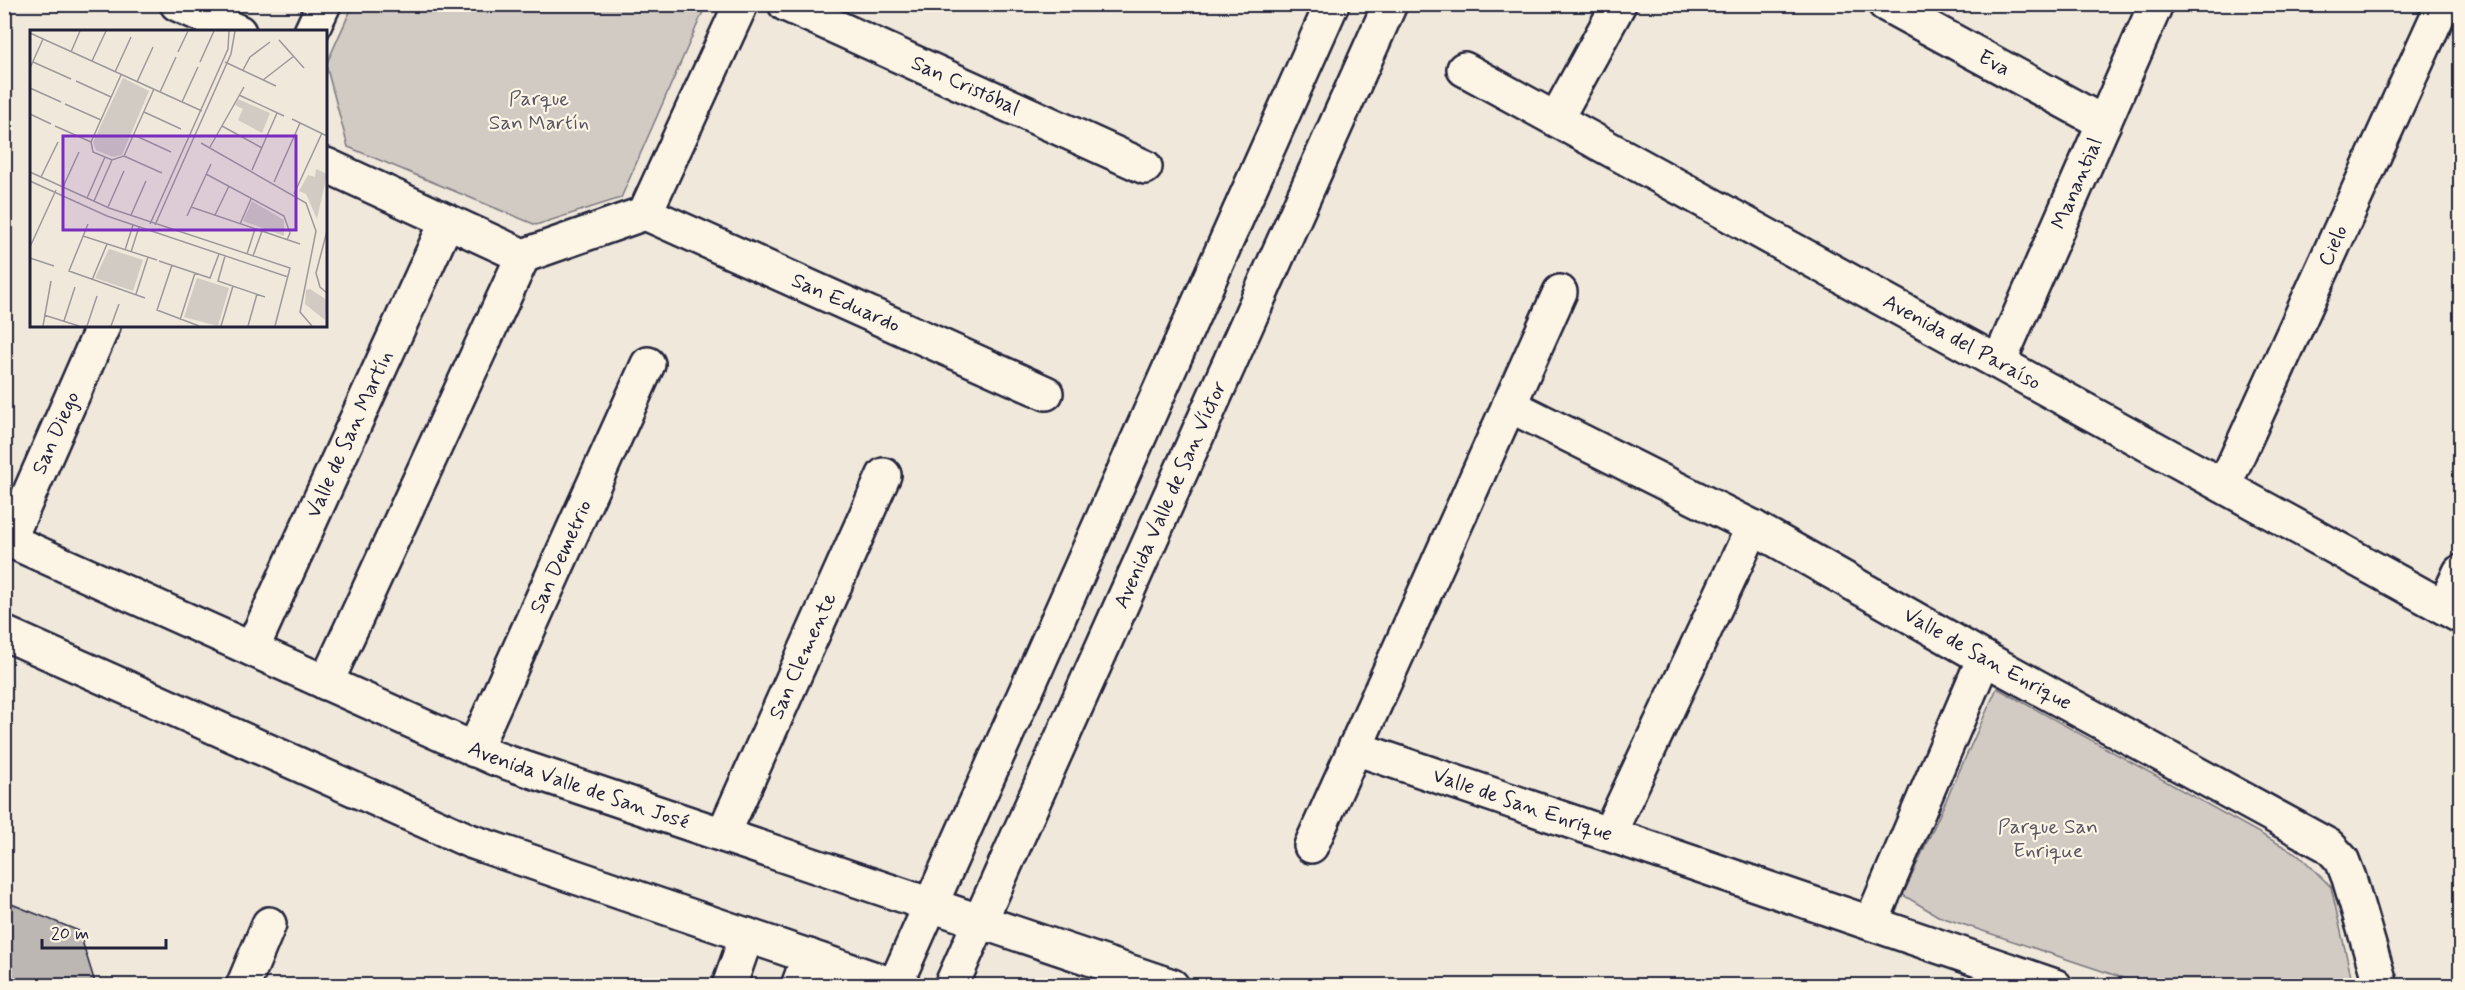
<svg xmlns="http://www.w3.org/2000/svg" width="2465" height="990" font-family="Mynerve,sans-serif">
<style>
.green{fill:#d1cbc3;stroke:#7a767f;stroke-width:1.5}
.building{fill:#bcb7b3;stroke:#22223b;stroke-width:1.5}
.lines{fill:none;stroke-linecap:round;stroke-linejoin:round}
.minor-casing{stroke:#22223b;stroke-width:38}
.minor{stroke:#fcf5e5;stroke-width:33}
.labels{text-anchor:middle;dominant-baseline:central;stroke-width:4.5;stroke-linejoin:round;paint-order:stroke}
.street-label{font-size:21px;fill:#22223b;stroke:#fcf5e5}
.park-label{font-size:21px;fill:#575564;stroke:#fcf5e5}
.inset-road{fill:none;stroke:#9d999b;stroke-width:1.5}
.view{fill:#7b2cbf;fill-opacity:0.15;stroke:#7b2cbf;stroke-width:3}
.inset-edge{fill:none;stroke:#22223b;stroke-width:3}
</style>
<rect width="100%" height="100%" fill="#efe8db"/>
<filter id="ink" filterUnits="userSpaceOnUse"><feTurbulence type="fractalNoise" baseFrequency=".0167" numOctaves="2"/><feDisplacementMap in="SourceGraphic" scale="12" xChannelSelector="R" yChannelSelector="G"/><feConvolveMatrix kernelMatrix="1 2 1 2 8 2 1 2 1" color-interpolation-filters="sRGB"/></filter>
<g filter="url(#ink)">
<!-- green -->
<g class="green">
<polygon points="353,5 353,4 706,5 621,198 536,225 348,147 326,65"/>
<polygon points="1997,688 2299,855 2331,887 2353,985 2144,985 1938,916 1903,895"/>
</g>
<!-- building -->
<polygon class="building" points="4,901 79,931 96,986 4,986"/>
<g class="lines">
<!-- minor casing -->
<g class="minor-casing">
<g id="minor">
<polyline points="177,4 239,32"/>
<path id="s1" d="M785,4l360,163"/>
<path id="s2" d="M1885,4l219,119"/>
<polyline points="311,32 324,4"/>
<path id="s3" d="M1464,69l996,547"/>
<polyline points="1556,119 1619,4"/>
<polyline points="326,165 523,256 645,213 741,4"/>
<path id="s4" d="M645,213l401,180"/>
<path id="s5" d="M1999,362l157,-358"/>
<path id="s6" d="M1509,405l244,122 231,131 345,188 13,14 7,18 32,108"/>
<path id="s7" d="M2224,486l219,-482"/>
<path id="s8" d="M4,538l490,220 678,228"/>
<path id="s9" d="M9,540l94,-214"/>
<polyline points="2444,607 2460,572"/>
<polyline points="4,633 470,841 896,986"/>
<path id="s10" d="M252,649l195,-428"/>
<polyline points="326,683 523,256"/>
<path id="s11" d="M1355,748l700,238"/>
<path id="s12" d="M474,750l174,-386"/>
<polyline points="1609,834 1753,527"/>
<path id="s13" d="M723,835l161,-360"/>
<polyline points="1311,846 1560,292"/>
<polyline points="1871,923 1984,658"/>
<polyline points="895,985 1332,4"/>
<polyline points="243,986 269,924"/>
<polyline points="729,986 747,935"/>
<polyline points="798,986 809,956"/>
<path id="s14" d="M951,986l439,-982"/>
</g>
</g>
<!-- minor -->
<use href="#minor" class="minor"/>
</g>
</g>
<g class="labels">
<!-- street labels -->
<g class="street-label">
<text stroke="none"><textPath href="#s2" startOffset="124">Eva</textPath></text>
<text stroke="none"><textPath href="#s1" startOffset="198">San Cristóbal</textPath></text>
<text stroke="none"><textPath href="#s5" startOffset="195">Manantial</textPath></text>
<text stroke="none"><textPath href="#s7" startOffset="264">Cielo</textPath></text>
<text stroke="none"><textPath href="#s4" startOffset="220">San Eduardo</textPath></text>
<text stroke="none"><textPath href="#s3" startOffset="568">Avenida del Paraíso</textPath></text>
<text stroke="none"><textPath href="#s9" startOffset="117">San Diego</textPath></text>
<text stroke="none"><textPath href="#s10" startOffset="236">Valle de San Martín</textPath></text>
<text stroke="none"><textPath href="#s14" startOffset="538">Avenida Valle de San Víctor</textPath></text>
<text stroke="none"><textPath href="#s12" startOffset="212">San Demetrio</textPath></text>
<text stroke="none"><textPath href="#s13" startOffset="196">San Clemente</textPath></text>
<text stroke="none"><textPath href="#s6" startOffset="542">Valle de San Enrique</textPath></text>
<text stroke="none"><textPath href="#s8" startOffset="626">Avenida Valle de San José</textPath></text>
<text stroke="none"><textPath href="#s11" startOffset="177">Valle de San Enrique</textPath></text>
</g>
<!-- park labels -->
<g class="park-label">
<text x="539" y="99">Parque<tspan x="539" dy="24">San Martín</tspan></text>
<text x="2048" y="827">Parque San<tspan x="2048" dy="24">Enrique</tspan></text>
</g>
</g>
<!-- overview -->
<g transform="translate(30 30)">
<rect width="297" height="297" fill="#efe8db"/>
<path d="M93,48l26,13 -27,64 -9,2 -17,-7 -3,-8zM208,69l32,14 -8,20 -24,-13 5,-11 -8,-4zM286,139l11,5 -10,45 -11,-25 -7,-3 9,-16 7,2zM222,171l32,19v16l-41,-15zM79,219l34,11 -10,31 -38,-13zM167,248l32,10 -11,38 -34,-9zM280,259l17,11 -2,20 -20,-16 1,-14z" fill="#d1cbc3"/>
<path class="inset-road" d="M0,3l172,78M249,10l25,28M41,22l9,-21M148,22l10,-21M62,31l14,-30M3,32l38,17M170,32l14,-31M195,32l51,24M0,38l13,-29M213,40l7,-13 20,-15M85,42l16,-35M91,45l-30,67 2,10 19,8 12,-4 30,-67M233,50l31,-24M46,51l35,16M107,52l16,-35M0,58l31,14M130,62l16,-35M209,65l45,21M152,72l16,-35M35,74l36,16M114,82l37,17M0,84l21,10M262,89l35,17M25,96l36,16M192,96l40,22M104,105l37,17M171,113l105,60 10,28 -16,81 12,14M180,117l34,-60M94,126l38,17M222,140l25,-57M0,142l79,36 181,60 -15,58M176,144l78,42 6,17 -3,7M11,147l17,-35M0,151l77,35 181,61M244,152l26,-59M33,157l16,-35M264,164l28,-61M57,168l18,-41M64,171l18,-41M78,177l16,-36M161,177l109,37M101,185l15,-34M185,185l14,-29M157,186l24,-52M58,194l-19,47 76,27M120,194l78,-175 1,-18M210,194l11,-25M125,195l76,-171 4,-23M297,201l-11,42 4,14 7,6M53,206l74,24M0,217l26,-57M95,220l8,-25M101,222l8,-25M217,224l8,-25M195,226l-7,25 47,16M223,226l9,-25M0,228l24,8M129,231l51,17 9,-24M142,235l-15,45 42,16M62,250l15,-36M106,264l12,-37M14,285l35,11M150,290l15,-47M34,291l11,-34M13,296l8,-45M57,296l10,-30M81,296l8,-22M191,296l12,-40M218,296l9,-32"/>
<path class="view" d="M33,106h233v94h-233z"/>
<rect width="297" height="297" class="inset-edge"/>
</g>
<!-- margin -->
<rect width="2465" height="990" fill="none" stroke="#fcf5e5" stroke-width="24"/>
<rect x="12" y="12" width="2441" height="966" fill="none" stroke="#22223b" stroke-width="2" filter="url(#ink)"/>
<!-- scale -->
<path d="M42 939v9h124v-9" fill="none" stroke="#22223b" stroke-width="3"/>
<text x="51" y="939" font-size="18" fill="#22223b" stroke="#fcf5e5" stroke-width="4.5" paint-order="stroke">20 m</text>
</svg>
